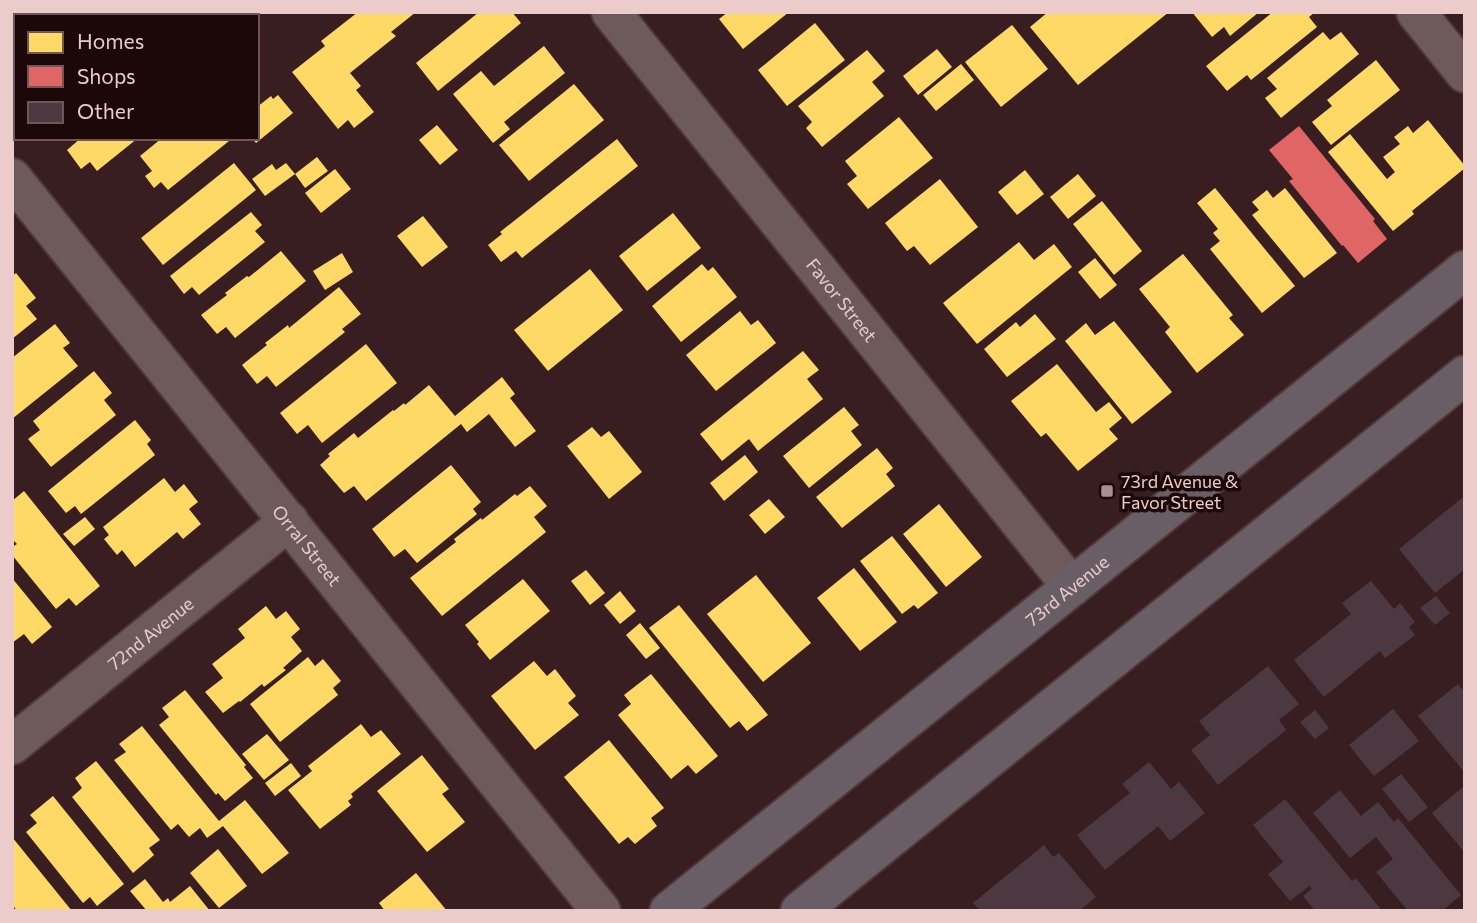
<svg xmlns="http://www.w3.org/2000/svg" width="1477" height="923" font-family="Commissioner,sans-serif">
<style>
.homes{fill:#ffd966}
.shops{fill:#e06666}
.building{fill:#4b3841}
.lines{fill:none;stroke-linecap:round;stroke-linejoin:round}
.minor-casing{stroke:#4f393a;stroke-width:42}
.major-casing{stroke:#4f393a;stroke-width:42}
.minor{stroke:#6e5a5b;stroke-width:38}
.major{stroke:#695e66;stroke-width:38}
.poi-dot{fill:#ad8e8f;stroke:#1c0809;stroke-width:2.5}
.labels{text-anchor:middle;dominant-baseline:central;stroke-width:7;stroke-linejoin:round;paint-order:stroke}
.street-label{font-size:18px;fill:#eccbcb;stroke:#1c0809}
.poi-label{font-size:18px;fill:#eccbcb;stroke:#1c0809;text-anchor:start}
</style>
<rect width="100%" height="100%" fill="#381e20"/>
<!-- homes -->
<g class="homes">
<polygon points="358,12 416,12 391,32 396,36 350,73 361,86 356,90 374,112 354,128 348,120 338,129 292,72 325,46 321,41"/>
<polygon points="479,12 512,12 521,23 438,91 416,63"/>
<polygon points="728,12 789,12 743,49 719,19"/>
<polygon points="1048,12 1169,12 1078,85 1030,27"/>
<polygon points="1192,12 1259,12 1230,36 1224,27 1212,37"/>
<polygon points="1273,12 1315,12 1309,17 1317,27 1251,80 1247,75 1227,91 1206,66"/>
<polygon points="815,23 845,60 787,106 758,70"/>
<polygon points="1012,25 1048,69 1001,107 965,62"/>
<polygon points="1323,32 1330,40 1341,32 1359,54 1281,118 1265,98 1277,89 1267,78"/>
<polygon points="544,46 565,73 504,122 510,129 493,143 453,94 481,71 494,86"/>
<polygon points="937,49 952,67 918,95 903,76"/>
<polygon points="867,50 885,71 872,82 884,96 822,147 806,128 812,122 798,106"/>
<polygon points="1376,60 1400,90 1331,145 1312,122 1332,106 1327,100"/>
<polygon points="961,64 974,80 936,111 923,95"/>
<polygon points="574,84 604,120 529,181 499,145"/>
<polygon points="278,95 293,113 256,143 252,138 257,138 257,107 271,96 273,99"/>
<polygon points="899,117 933,158 868,209 847,184 857,176 845,161"/>
<polygon points="1428,120 1465,166 1465,168 1412,211 1414,214 1393,231 1328,152 1350,134 1387,179 1395,172 1383,157 1400,144 1394,137 1408,126 1413,133"/>
<polygon points="437,125 458,150 440,165 419,140"/>
<polygon points="81,138 138,138 97,171 90,162 81,169 67,150"/>
<polygon points="162,138 227,138 229,141 168,190 161,182 154,188 145,176 152,171 140,156"/>
<polygon points="617,139 638,166 522,258 516,251 501,262 488,245 502,234 500,232"/>
<polygon points="317,157 328,171 305,188 295,174"/>
<polygon points="234,163 256,190 163,265 141,238"/>
<polygon points="286,163 295,174 265,196 252,179 272,164 276,170"/>
<polygon points="335,169 351,189 321,213 305,193"/>
<polygon points="1025,170 1044,194 1017,215 998,192"/>
<polygon points="1078,174 1096,196 1068,219 1050,197"/>
<polygon points="940,179 978,227 930,265 914,246 907,251 885,223"/>
<polygon points="1215,188 1295,286 1262,313 1210,249 1220,241 1213,233 1218,229 1197,203"/>
<polygon points="1285,188 1337,253 1304,278 1252,215 1259,210 1252,202 1267,190 1273,198"/>
<polygon points="1102,201 1142,251 1114,275 1073,224"/>
<polygon points="251,212 262,225 255,231 265,242 199,295 192,287 184,294 170,276"/>
<polygon points="673,213 701,248 647,291 619,256"/>
<polygon points="423,216 448,247 422,267 397,236"/>
<polygon points="1019,242 1034,260 1054,244 1072,267 977,344 943,303"/>
<polygon points="281,251 306,281 235,338 226,327 217,334 201,315 227,295 225,293 247,276 249,277"/>
<polygon points="342,253 353,272 325,290 313,271"/>
<polygon points="1183,254 1233,315 1229,318 1244,335 1197,373 1165,332 1170,327 1139,289"/>
<polygon points="1095,258 1117,285 1100,299 1078,272"/>
<polygon points="702,264 708,271 713,267 737,297 681,342 652,306"/>
<polygon points="590,269 623,310 548,371 514,330"/>
<polygon points="16,273 36,298 26,306 37,319 12,339 12,276"/>
<polygon points="339,287 361,314 342,329 345,332 276,387 267,376 257,384 242,365 267,345 265,343 288,325 289,328"/>
<polygon points="740,311 751,325 758,320 776,343 716,391 686,355"/>
<polygon points="1035,314 1056,339 1007,377 984,349 1016,322 1020,327"/>
<polygon points="1114,321 1172,392 1132,424 1065,341 1086,323 1095,335"/>
<polygon points="55,324 70,343 63,348 78,366 12,419 12,358"/>
<polygon points="366,344 397,383 322,443 308,425 297,434 280,413"/>
<polygon points="803,351 819,370 807,379 823,399 758,451 749,439 722,461 700,434"/>
<polygon points="1057,364 1096,412 1109,402 1122,418 1109,429 1118,439 1078,471 1046,433 1041,437 1011,401"/>
<polygon points="94,371 112,393 104,400 116,415 51,467 28,439 40,430 33,421"/>
<polygon points="502,377 515,394 510,398 536,431 515,447 489,414 467,432 461,424 366,501 354,486 344,493 320,465 330,456 328,454 354,433 358,438 393,410 394,411 404,403 405,405 429,385 455,416"/>
<polygon points="844,407 859,425 851,431 862,445 809,488 783,456"/>
<polygon points="135,420 151,440 147,444 155,455 81,514 75,506 66,513 48,491"/>
<polygon points="592,427 601,437 609,431 642,472 609,499 567,446"/>
<polygon points="877,448 893,468 886,474 895,486 842,528 816,497"/>
<polygon points="745,455 758,472 724,501 710,483"/>
<polygon points="451,465 481,502 473,509 477,514 417,563 405,549 394,557 372,529"/>
<polygon points="164,478 175,492 184,484 198,502 189,509 201,524 183,539 177,532 135,567 122,550 117,555 104,539 109,535 103,527"/>
<polygon points="530,486 547,506 534,517 546,532 442,616 410,578 456,542 454,539 481,518 482,520 515,494 517,496"/>
<polygon points="24,491 100,586 76,606 69,598 56,609 12,555 12,547 17,544 12,539 12,501"/>
<polygon points="769,499 785,517 765,534 749,515"/>
<polygon points="939,504 982,557 946,587 903,534"/>
<polygon points="85,517 95,529 74,546 63,534"/>
<polygon points="892,536 938,593 918,609 914,605 902,614 860,561"/>
<polygon points="854,568 897,622 860,651 817,598"/>
<polygon points="586,570 605,593 590,605 571,581"/>
<polygon points="756,575 811,643 763,682 707,614"/>
<polygon points="12,578 52,627 32,644 24,634 12,643"/>
<polygon points="523,579 550,611 490,660 477,644 479,642 465,625"/>
<polygon points="620,591 636,611 620,624 604,605"/>
<polygon points="679,605 768,715 747,731 739,721 730,728 649,628"/>
<polygon points="266,606 276,619 286,611 300,629 291,637 302,651 283,668 286,670 264,687 262,684 240,702 239,701 223,713 205,692 223,678 212,664 245,638 238,629"/>
<polygon points="640,623 660,648 646,659 626,635"/>
<polygon points="308,657 315,666 323,659 341,681 333,688 338,695 280,742 250,704"/>
<polygon points="534,661 547,676 555,669 576,696 568,703 579,715 535,750 491,696"/>
<polygon points="651,674 718,756 696,774 688,765 671,779 618,715 631,704 624,695"/>
<polygon points="185,690 246,765 244,767 253,778 225,801 218,793 216,795 159,725 169,717 162,708"/>
<polygon points="361,724 371,737 381,730 401,754 351,794 353,797 348,801 351,805 320,829 288,790 312,771 308,766"/>
<polygon points="142,726 219,821 245,800 289,853 262,874 223,826 207,838 200,828 189,837 178,824 171,830 114,760 126,752 119,744"/>
<polygon points="267,734 289,760 264,780 242,754"/>
<polygon points="609,740 664,808 651,818 657,826 635,844 628,837 619,844 564,777"/>
<polygon points="422,755 449,789 442,794 465,822 427,852 377,791"/>
<polygon points="96,761 160,840 149,848 154,855 133,873 72,797 82,788 75,778"/>
<polygon points="291,763 301,776 275,796 265,783"/>
<polygon points="53,796 124,884 97,906 90,897 83,903 26,832 37,823 30,815"/>
<polygon points="12,837 72,911 17,911 12,904"/>
<polygon points="218,849 247,886 219,908 190,873"/>
<polygon points="416,873 447,911 385,911 379,903"/>
<polygon points="145,879 163,902 168,898 170,902 190,886 210,911 147,911 130,891"/>
</g>
<!-- shops -->
<polygon class="shops" points="1299,126 1375,219 1373,221 1387,239 1358,263 1343,245 1342,246 1289,181 1293,179 1269,150"/>
<!-- building -->
<g class="building">
<polygon points="1462,498 1465,502 1465,569 1435,593 1399,549"/>
<polygon points="1371,581 1394,609 1400,603 1415,622 1409,627 1415,635 1385,658 1380,651 1324,697 1294,660 1351,614 1342,603"/>
<polygon points="1436,596 1450,613 1435,625 1420,608"/>
<polygon points="1268,666 1299,704 1279,720 1286,730 1218,785 1191,750 1210,735 1199,721"/>
<polygon points="1458,684 1465,693 1465,773 1418,716"/>
<polygon points="1393,709 1419,741 1374,776 1349,745"/>
<polygon points="1315,710 1329,728 1315,739 1300,722"/>
<polygon points="1149,762 1171,789 1179,782 1205,813 1170,841 1158,826 1105,870 1077,835 1130,793 1122,784"/>
<polygon points="1401,774 1428,807 1409,822 1382,789"/>
<polygon points="1463,787 1465,789 1465,853 1432,813"/>
<polygon points="1340,790 1361,816 1378,802 1394,822 1398,818 1461,895 1442,911 1408,911 1376,872 1393,859 1376,837 1350,858 1313,813"/>
<polygon points="1285,799 1352,881 1356,878 1382,911 1315,911 1303,896 1312,889 1309,886 1290,901 1268,874 1283,862 1253,825"/>
<polygon points="1044,845 1053,857 1059,853 1096,897 1079,911 980,911 973,903"/>
</g>
<g class="lines">
<!-- minor casing -->
<g class="minor-casing">
<g id="minor">
<path id="s1" d="M611,12l461,575"/>
<polyline points="1416,12 1465,73"/>
<path id="s2" d="M12,178l589,733"/>
<path id="s3" d="M12,745l277,-224"/>
</g>
</g>
<!-- major casing -->
<g class="major-casing">
<g id="major">
<path id="s4" d="M669,911l796,-641"/>
<polyline points="800,911 1465,375"/>
</g>
</g>
<!-- minor -->
<use href="#minor" class="minor"/>
<!-- major -->
<use href="#major" class="major"/>
</g>
<!-- markers -->
<rect class="poi-dot" x="1100" y="484" width="14" height="14" rx="3.5"/>
<g class="labels">
<!-- street labels -->
<g class="street-label">
<text stroke="none"><textPath href="#s1" startOffset="369">Favor Street</textPath></text>
<text stroke="none"><textPath href="#s2" startOffset="471">Orral Street</textPath></text>
<text stroke="none"><textPath href="#s4" startOffset="511">73rd Avenue</textPath></text>
<text stroke="none"><textPath href="#s3" startOffset="178">72nd Avenue</textPath></text>
</g>
<!-- poi labels -->
<g class="poi-label">
<text x="1121" y="481">73rd Avenue &amp;<tspan x="1121" dy="21">Favor Street</tspan></text>
</g>
</g>
<!-- border -->
<rect width="1477" height="923" fill="none" stroke="#eccbcb" stroke-width="28"/>
<!-- legend -->
<rect x="14" y="14" width="245" height="126" fill="#1c0809" stroke="#6f5657" stroke-width="2"/>
<rect x="28" y="32" width="35" height="21" fill="#ffd966" stroke="#6f5657" stroke-width="2"/>
<text x="77" y="49" font-size="21" fill="#eccbcb">Homes</text>
<rect x="28" y="66" width="35" height="21" fill="#e06666" stroke="#6f5657" stroke-width="2"/>
<text x="77" y="84" font-size="21" fill="#eccbcb">Shops</text>
<rect x="28" y="102" width="35" height="21" fill="#4b3841" stroke="#6f5657" stroke-width="2"/>
<text x="77" y="119" font-size="21" fill="#eccbcb">Other</text>
</svg>
